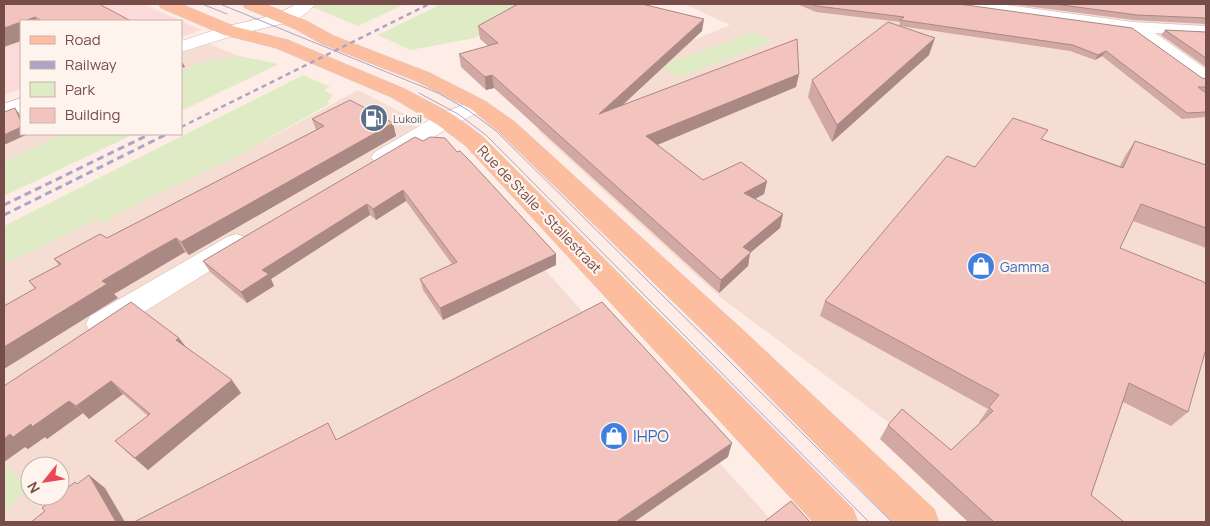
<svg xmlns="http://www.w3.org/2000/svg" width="1210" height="526" font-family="Manrope,sans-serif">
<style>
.residential{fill:#f5ddd4;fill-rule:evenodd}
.commercial{fill:#fddada}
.green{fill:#dfebc4}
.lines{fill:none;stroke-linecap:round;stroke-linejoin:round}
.street-casing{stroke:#d1b4ae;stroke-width:1}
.secondary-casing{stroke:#d7b4ae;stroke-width:1}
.primary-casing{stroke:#d6cac9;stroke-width:1}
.street{fill:#fff;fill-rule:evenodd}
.secondary{fill:#fff;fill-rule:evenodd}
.primary{fill:#fcbe9e;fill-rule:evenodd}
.tram{stroke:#ada4c7;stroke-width:1}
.rail-far1{stroke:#ada4c7;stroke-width:2.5;stroke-dasharray:5 4;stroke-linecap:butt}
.rail{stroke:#ada4c7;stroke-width:3;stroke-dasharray:7 4.5;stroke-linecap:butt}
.wall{fill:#d1a8a3}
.shaded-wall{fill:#aa8884}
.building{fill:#f3c3bd;stroke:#aa8884}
.labels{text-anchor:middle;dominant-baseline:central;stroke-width:4.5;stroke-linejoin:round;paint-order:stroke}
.far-service-label{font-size:11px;fill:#4e5e75;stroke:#fff3ed;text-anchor:start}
.street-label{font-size:14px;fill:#774d4a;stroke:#fff3ed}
.shop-label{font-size:14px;fill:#366cbe;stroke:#fff3ed;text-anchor:start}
.near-shop-label{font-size:16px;fill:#366cbe;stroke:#fff3ed;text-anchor:start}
</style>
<rect width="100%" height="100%" fill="#fdede6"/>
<!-- residential -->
<g class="residential">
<polygon points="684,4 1206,4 1206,522 1021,522 1016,517 720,297 537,130 594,109 570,90 730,25"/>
<polygon points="209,44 239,56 199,63 181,71 181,53"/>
<path d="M358,90l46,24 369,408h-769v-257l94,-46 5,4 29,-17 104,-49zM30,466h30v30h-30z"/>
<polygon points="21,110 21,134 63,134 4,162 4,116"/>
</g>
<!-- commercial -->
<polygon class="commercial" points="4,4 143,4 202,30 181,37 181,21 21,21 21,89 4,95"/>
<!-- green -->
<g class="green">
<polygon points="318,4 405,4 358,26 312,7"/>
<polygon points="441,4 530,4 475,38 410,50 378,35"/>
<polygon points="754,32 772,42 678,78 660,66"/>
<polygon points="239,56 279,64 181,111 181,71 199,63"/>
<polygon points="303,75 330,87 324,90 333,95 328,101 329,104 236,157 132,206 102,223 98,219 4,265 4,226"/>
<polygon points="63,134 134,134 4,196 4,162"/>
<polygon points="4,464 30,489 4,510"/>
</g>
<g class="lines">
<!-- street casing -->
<g class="street-casing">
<g id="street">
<path d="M297,4h18c-7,11 -25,21 -38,18l-3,-4 3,-4z"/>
<polygon points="955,4 999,4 1134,22 1206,26 1206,36 1155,33 1206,69 1206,84 1199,82 1129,32 963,9 957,8"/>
<polygon points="478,99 485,101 488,105 485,109 454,125 391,162 383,164 375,162 371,157 375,152 438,115"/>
<polygon points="236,234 245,237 249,243 245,249 112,332 101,336 90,332 86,324 90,316 227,237"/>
</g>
</g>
<!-- secondary casing -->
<g class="secondary-casing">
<g id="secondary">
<polygon points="283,13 289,14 292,18 289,22 236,35 181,52 181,41 224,27"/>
<polygon points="21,98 21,111 4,117 4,104"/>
</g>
</g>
<!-- primary casing -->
<g class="primary-casing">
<g id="primary">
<polygon points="159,4 181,4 236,27 288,40 405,89 454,115 482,136 853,509 858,522 813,522 466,146 438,125 391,97 276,48 224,35 161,8"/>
<polygon points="243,4 265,4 307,21 334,36 430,73 485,101 515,122 744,331 934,509 939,522 893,522 722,349 499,132 471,109 416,81 322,44 295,29 245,8"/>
</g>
</g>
<!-- street -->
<use href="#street" class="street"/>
<!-- secondary -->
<use href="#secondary" class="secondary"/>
<!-- primary -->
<use href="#primary" class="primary"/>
<!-- tram -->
<g class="tram">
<polyline points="202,4 227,14"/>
<polyline points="220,4 438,93 468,110 496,131 892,522"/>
<polyline points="419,93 458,114 486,135 869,522"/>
</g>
<!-- rail-far1 -->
<polyline class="rail-far1" points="181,127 429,4"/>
<!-- rail -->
<g class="rail">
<polyline points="4,205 150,134"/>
<polyline points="4,215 167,134"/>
</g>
</g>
<!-- wall -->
<g class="wall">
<polygon points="797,4 959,4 1206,79 1206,117 1182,119 1102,56 1095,60 1070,51 900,26 929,55 832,142 808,97 812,80 899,26 900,22 816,12"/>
<polygon points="1011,4 1206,4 1206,25 1206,24 1134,20"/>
<polygon points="478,26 702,31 623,104 799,74 796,87 657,145 703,180 767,181 764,194 755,199 783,214 780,228 750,253 748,266 719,293 494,88 486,90 461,67 459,54 488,46 480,39"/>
<polygon points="1165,30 1206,32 1206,67 1161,35"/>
<polygon points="312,119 393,123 396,136 189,255 185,252 114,294 118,298 35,289 29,281 59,265 54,259 107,238 316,130"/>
<polygon points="1042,139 1120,166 1125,156 1135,141 1206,165 1206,248 1133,221 1120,248 1188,412 1171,426 1123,402 1091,495 1124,522 968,522 880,439 888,425 951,450 980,423 979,422 988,409 820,316 825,301 975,167"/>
<polygon points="423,141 457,152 556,254 556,265 443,320 423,290 420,279 452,264 406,201 376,220 370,215 271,279 274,286 247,303 210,272 203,261"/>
<polygon points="184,345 241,393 148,470 128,453 115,441 148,416 123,394 89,419 83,413 47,439 45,437 28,449 25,447 4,462 4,386"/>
</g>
<!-- shaded-wall -->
<g class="shaded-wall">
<polygon points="35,17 38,21 24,21"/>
<polygon points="704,19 702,31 599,127 599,114"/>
<polygon points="21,22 21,41 4,47 4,28"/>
<polygon points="935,38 929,55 832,142 837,125"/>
<polygon points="1106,51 1102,56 1095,60 1098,55"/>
<polygon points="181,60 185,67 181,68"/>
<polygon points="799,74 796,87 645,150 646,136"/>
<polygon points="492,75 494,88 486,90 485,77"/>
<polygon points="15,108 21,117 21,122"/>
<polygon points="393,123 396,136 189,255 181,242"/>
<polygon points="21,127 21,134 28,134 4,145 4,135"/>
<polygon points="767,181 764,194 741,207 744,193"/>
<polygon points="403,190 406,201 376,220 373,209"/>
<polygon points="367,204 370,215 271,279 274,286 247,303 241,292 262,270"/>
<polygon points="783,214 780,228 750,253 748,266 719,293 721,280 743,247"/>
<polygon points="176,238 185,252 114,294 118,298 4,369 4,347 102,281"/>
<polygon points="556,254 556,265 443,320 440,308"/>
<polygon points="179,338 189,351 176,340"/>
<polygon points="232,380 241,393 148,470 135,458"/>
<polygon points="111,381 123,394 89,419 76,406"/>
<polygon points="69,401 83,413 47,439 45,437 28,449 25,447 4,462 4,439 10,434 31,424"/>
<polygon points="732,443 728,457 634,522 616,522"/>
<polygon points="89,475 105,488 125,522 116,522"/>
</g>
<!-- building -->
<g class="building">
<polygon points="4,4 99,4 131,21 42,21 35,17 24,21 21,21 21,22 4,28"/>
<polygon points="518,4 642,4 704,19 599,114 797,39 799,74 646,136 703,180 741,162 767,181 744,193 783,214 743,247 751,252 721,280 492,75 485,77 459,54 498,43 478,26"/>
<polygon points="811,4 959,4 1132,28 1202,78 1206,79 1206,87 1198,87 1206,93 1206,112 1187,113 1106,51 1098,55 1073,45 900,20 904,17 817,6"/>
<polygon points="1054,4 1206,4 1206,18 1137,15"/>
<polygon points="888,22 935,38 837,125 812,80"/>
<polygon points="1165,30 1206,32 1206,58"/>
<polygon points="350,100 393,123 181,242 176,238 149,253 102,281 107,284 4,347 4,306 36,288 29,281 61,264 54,259 100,234 107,238 324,126 312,119"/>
<polygon points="15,108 21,122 21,127 4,135 4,112"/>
<polygon points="1013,118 1048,130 1041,139 1123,168 1135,141 1206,165 1206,228 1141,204 1120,248 1204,282 1206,285 1206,349 1188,412 1129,383 1091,495 1124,522 994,522 888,425 902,409 951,450 993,411 989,407 999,395 825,301 947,156 975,167"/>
<polygon points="415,137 423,141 430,137 445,138 457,152 460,151 470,161 556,254 440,308 420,279 457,262 403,190 373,209 367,204 262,270 269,274 241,292 203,261"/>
<polygon points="131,302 179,338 176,340 232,380 135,458 115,441 150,414 111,381 76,406 69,401 32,427 31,424 13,437 10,434 4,439 4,386"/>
<polygon points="602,302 732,443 616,522 134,522 328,423 336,440"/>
<polygon points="89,475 116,522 31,522 45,511 42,508 57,496 60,496 60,494 75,482 77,484"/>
<polygon points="791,501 810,522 764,522"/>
</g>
<!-- icons -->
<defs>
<g id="fuel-disc" transform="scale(1.4375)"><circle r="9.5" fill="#5c6f8a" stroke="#fff3ed"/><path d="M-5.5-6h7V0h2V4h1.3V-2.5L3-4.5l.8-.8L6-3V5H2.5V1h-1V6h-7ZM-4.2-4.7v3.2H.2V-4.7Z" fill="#fff"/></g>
<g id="shop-disc" transform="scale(1.4375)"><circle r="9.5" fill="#3f7fe0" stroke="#fff3ed"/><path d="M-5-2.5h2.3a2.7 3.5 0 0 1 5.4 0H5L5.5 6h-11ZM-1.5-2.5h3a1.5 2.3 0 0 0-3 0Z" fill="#fff"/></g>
</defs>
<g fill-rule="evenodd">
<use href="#fuel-disc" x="374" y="118"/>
<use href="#shop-disc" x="981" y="266"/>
<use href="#shop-disc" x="614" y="436"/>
</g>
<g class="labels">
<!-- far-service labels -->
<g class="far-service-label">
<text x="393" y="118">Lukoil</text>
</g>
<!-- street labels -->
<g class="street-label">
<text transform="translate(540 209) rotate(46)">Rue de Stalle - Stallestraat</text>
</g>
<!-- shop labels -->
<g class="shop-label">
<text x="1000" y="266">Gamma</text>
</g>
<!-- near-shop labels -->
<g class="near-shop-label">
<text x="633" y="436">IHPO</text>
</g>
</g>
<!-- border -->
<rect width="1210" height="526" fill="none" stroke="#774d4a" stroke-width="10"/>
<!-- legend -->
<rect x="20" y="20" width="162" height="115" fill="#fff3ed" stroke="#c9b1ac"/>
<rect x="30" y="36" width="25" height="8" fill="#fcbe9e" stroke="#c9b1ac"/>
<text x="65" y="45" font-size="15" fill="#774d4a">Road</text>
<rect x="30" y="61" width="25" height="8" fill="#ada4c7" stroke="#c9b1ac"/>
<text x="65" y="70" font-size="15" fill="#774d4a">Railway</text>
<rect x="30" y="82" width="25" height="15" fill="#dfebc4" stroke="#c9b1ac"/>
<text x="65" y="95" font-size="15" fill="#774d4a">Park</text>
<rect x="30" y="108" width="25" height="15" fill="#f3c3bd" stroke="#c9b1ac"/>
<text x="65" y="120" font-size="15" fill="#774d4a">Building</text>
<!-- north arrow -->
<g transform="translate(45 481) rotate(240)"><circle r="24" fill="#fff3ed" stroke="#c9b1ac"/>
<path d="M0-4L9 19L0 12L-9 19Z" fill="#e94954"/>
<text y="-8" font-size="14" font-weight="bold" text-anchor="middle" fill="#774d4a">N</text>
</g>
</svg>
